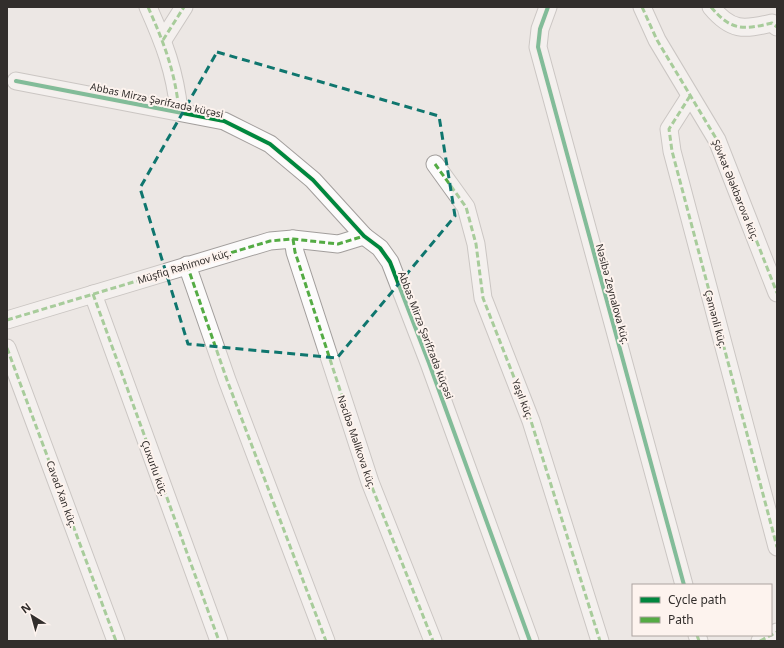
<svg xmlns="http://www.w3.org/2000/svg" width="784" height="648" font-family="'Noto Sans',sans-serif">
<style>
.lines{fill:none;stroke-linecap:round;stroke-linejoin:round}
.minor-casing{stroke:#a29e9c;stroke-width:19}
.minor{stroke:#fcfbfb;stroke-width:17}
.quiet{stroke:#54ab44;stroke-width:3;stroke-dasharray:6 3;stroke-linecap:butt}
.cycleway-casing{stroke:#fdf3ee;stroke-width:6}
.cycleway{stroke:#00873e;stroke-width:4}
.marked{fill:none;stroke:#0f766e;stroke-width:3;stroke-dasharray:8 5;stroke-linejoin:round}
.labels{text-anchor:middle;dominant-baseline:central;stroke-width:4;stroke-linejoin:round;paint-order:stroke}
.street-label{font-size:10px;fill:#322e2c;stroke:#fdf3ee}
</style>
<rect width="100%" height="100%" fill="#ece7e4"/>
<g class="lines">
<!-- minor casing -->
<g class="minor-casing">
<g id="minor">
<path d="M148,7c16,36 27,64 31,104"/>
<polyline points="548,7 540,29 538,47 684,585"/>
<polyline points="642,7 657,40 717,140 777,293"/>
<path d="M711,7c20,24 32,23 61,16l5,4"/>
<polyline points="163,40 184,7"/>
<polyline points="16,81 224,121 270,144 313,180 364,236 380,248 390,262 429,363 530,641"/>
<polyline points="690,96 669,129 672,151 777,547"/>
<polyline points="435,164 466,207 476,244 483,298 531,421 600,641"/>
<polyline points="293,239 295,252 370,482 433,641"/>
<polyline points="187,265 227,380 326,641"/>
<polyline points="93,294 219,641"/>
<polyline points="7,320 270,241 293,239 338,244 364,236"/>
<polyline points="7,348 116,641"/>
<polyline points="697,635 699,641"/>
<polyline points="760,641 777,632"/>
</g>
</g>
<!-- minor -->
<use href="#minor" class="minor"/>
<!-- quiet -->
<g class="quiet">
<path d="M148,7c16,36 27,64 31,104"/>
<polyline points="642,7 657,40 717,140 777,293"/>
<path d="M711,7c20,24 32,23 61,16l5,4"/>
<polyline points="163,40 184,7"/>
<polyline points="690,96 669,129 672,151 777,547"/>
<polyline points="435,164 466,207 476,244 483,298 531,421 600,641"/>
<polyline points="293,239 295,252 370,482 433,641"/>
<polyline points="187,265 227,380 326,641"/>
<polyline points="93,294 219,641"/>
<polyline points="7,320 270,241 293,239 338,244 364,236"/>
<polyline points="7,348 116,641"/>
<polyline points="697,635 699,641"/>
<polyline points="760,641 777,632"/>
</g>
<!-- cycleway casing -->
<g class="cycleway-casing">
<g id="cycleway">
<polyline points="548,7 540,29 538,47 684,585"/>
<polyline points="16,81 224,121 270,144 313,180 364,236 380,248 390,262 429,363 530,641"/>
</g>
</g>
<!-- cycleway -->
<use href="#cycleway" class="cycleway"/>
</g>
<!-- marked area -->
<path d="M0 0H784V648H0ZM217,52l222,64 16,100 -118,142 -149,-14 -48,-156z" fill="#ece7e4" fill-opacity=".55" fill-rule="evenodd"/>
<path class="marked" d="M217,52l222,64 16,100 -118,142 -149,-14 -48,-156z"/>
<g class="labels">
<!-- street labels -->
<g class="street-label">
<text transform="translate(157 100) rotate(12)">Abbas Mirzə Şərifzadə küçəsi</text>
<text transform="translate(736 190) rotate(68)">Şövkət Ələkbərova küç.</text>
<text transform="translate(184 266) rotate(-17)">Müşfiq Rəhimov küç.</text>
<text transform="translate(613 294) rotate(75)">Nəsibə Zeynalova küç.</text>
<text transform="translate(716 319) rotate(75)">Çəmənli küç.</text>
<text transform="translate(426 335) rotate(69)">Abbas Mirzə Şərifzadə küçəsi</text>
<text transform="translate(523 399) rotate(69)">Yaşıl küç.</text>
<text transform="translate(357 442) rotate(71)">Nəcibə Məlikova küç.</text>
<text transform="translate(155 468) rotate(70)">Çuxurlu küç.</text>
<text transform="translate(62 494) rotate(70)">Cavad Xan küç.</text>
</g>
</g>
<!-- border -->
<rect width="784" height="648" fill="none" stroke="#322e2c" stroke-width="16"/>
<!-- legend -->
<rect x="632" y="584" width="140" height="52" fill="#fdf3ee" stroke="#aca4a0"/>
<rect x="640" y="597" width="20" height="6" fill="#00873e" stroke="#aca4a0"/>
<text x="668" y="604" font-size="12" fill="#322e2c">Cycle path</text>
<rect x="640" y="617" width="20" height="6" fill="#54ab44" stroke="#aca4a0"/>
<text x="668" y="624" font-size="12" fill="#322e2c">Path</text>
<!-- north arrow -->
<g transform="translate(32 616) rotate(323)" stroke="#fdf3ee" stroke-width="3" paint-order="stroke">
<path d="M0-3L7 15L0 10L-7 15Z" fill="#322e2c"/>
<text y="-6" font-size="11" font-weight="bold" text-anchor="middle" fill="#322e2c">N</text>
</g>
</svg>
